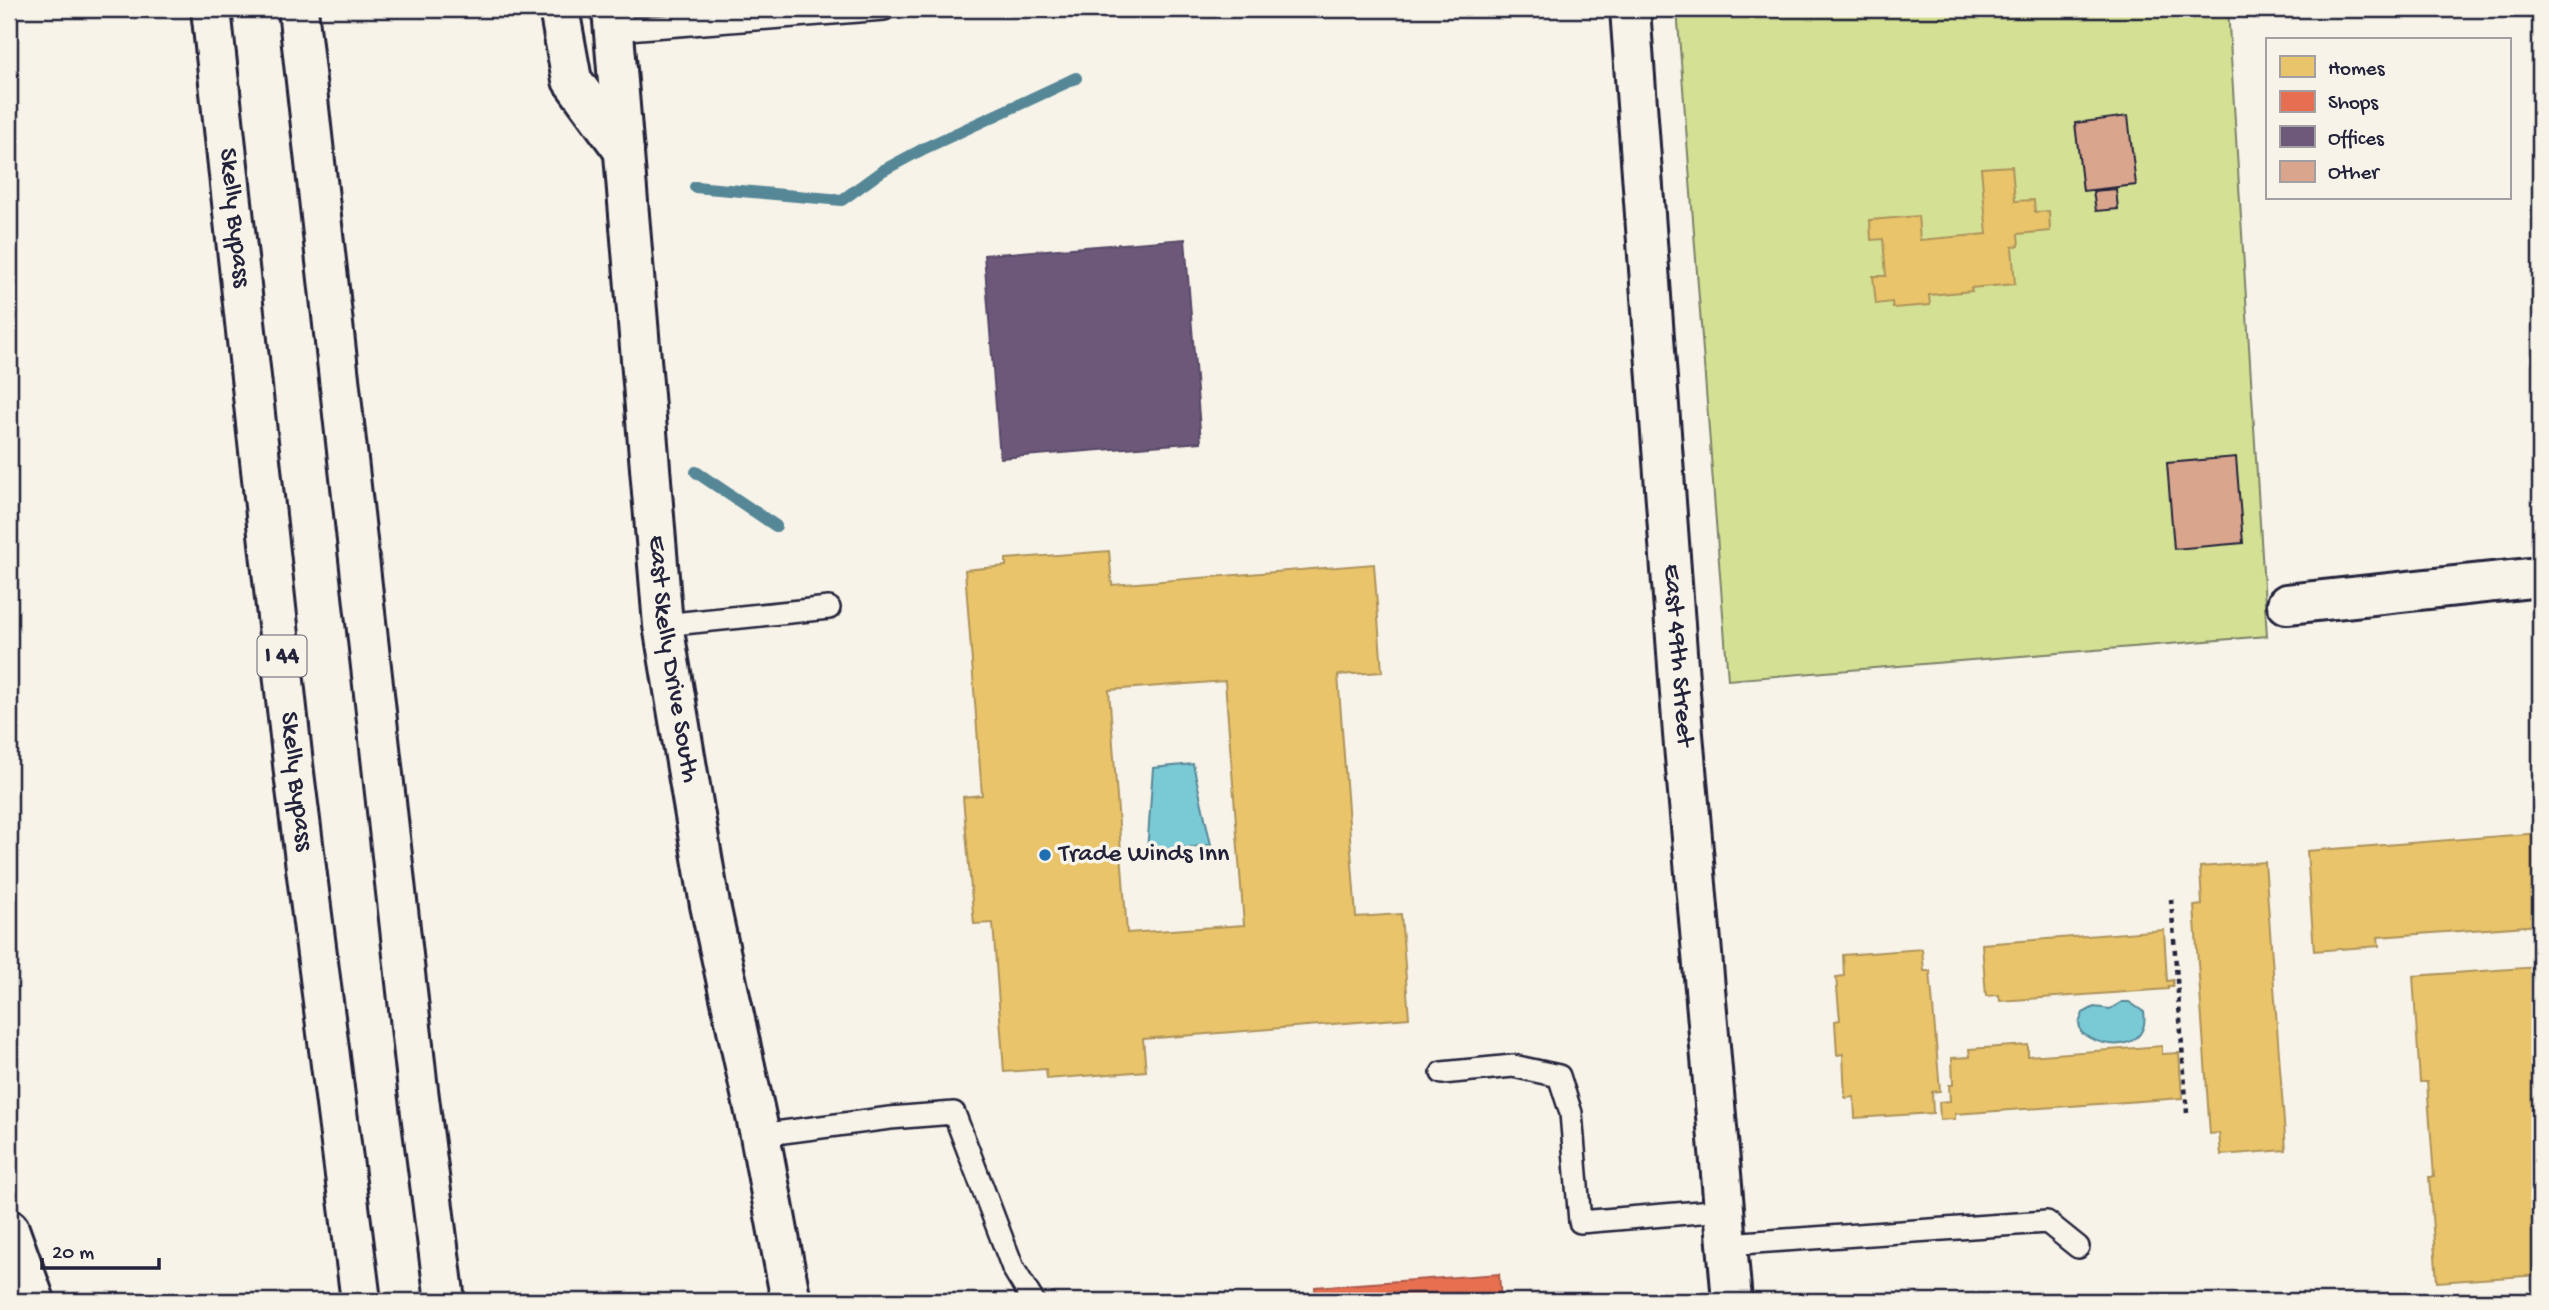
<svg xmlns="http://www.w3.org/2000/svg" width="2549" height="1310" font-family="'Gochi Hand',sans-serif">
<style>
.green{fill:#d4e194;stroke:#7b8268;stroke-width:2}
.water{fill:#7acad5;stroke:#578797;stroke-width:2}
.homes{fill:#e9c46a;stroke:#ad935c;stroke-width:2;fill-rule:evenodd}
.shops{fill:#e76f51;stroke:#ac584a;stroke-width:2}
.offices{fill:#6d597a;stroke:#564867;stroke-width:2}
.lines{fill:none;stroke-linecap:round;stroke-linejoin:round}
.stream{stroke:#578797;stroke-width:12}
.building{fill:#d9a58d;stroke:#22223b;stroke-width:2}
.service-casing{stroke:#22223b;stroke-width:26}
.minor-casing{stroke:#22223b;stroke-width:44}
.secondary-casing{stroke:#22223b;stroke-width:44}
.motorway-casing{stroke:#22223b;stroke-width:44}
.path{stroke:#22223b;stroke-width:4.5;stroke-dasharray:5 5;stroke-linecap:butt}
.service{stroke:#f7f3e8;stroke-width:21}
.minor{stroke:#f7f3e8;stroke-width:38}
.secondary{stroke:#f7f3e8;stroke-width:38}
.motorway{stroke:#f7f3e8;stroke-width:38}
.poi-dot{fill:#1f6fb2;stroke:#f7f3e8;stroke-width:2.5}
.labels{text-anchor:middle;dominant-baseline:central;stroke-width:7;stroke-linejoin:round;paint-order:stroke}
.shield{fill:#f7f3e8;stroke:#62616f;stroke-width:2}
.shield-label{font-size:24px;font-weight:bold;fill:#22223b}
.street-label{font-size:26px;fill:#22223b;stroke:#f7f3e8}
.poi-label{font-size:26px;fill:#22223b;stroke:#f7f3e8;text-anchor:start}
</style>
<rect width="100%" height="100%" fill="#f7f3e8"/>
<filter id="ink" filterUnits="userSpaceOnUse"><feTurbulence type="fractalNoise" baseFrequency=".0143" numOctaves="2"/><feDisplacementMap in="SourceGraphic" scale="14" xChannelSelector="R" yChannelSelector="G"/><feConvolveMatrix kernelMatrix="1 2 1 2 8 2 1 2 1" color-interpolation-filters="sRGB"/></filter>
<g filter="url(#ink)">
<!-- green -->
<polygon class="green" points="1677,9 2228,9 2267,636 1728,680"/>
<!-- water -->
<g class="water">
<polygon points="1193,764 1211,845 1147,852 1153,768"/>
<path d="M2122,1002h7l15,10c6,39 -41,39 -63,20l-2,-9 4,-10 11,-6 16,2z"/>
</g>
<!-- homes -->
<g class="homes">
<polygon points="2012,166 2015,201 2034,200 2035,212 2049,211 2050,231 2018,234 2019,246 2012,247 2015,284 1971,288 1972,291 1929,295 1930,305 1893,308 1892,302 1876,304 1873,276 1886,276 1883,239 1871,240 1870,220 1918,216 1920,240 1987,234 1981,168"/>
<path d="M1109,551l3,34 262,-21 8,108 -44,3 18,242 45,-3 8,104 -266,21 3,32 -99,8 -1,-10 -42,3 -11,-149 -19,1 -11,-127 19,-2 -17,-225 41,-4v-7zM1225,681l19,244 -117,8 -18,-243z"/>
<polygon points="2540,833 2540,925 2378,937 2379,946 2314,951 2307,851"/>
<polygon points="2265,862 2286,1150 2221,1155 2219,1133 2210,1134 2194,906 2202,905 2200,867"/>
<polygon points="2164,930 2167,981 2173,980 2173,986 2168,986 2168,989 2000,1001 1999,995 1986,996 1982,944"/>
<polygon points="1922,949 1924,971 1930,971 1940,1091 1932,1092 1933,1113 1855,1118 1854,1097 1845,1098 1843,1054 1837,1055 1835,1021 1840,1020 1836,977 1844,976 1843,955"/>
<polygon points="2538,967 2540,1275 2437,1282 2429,1177 2434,1177 2427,1082 2420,1082 2413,976"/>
<polygon points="2028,1045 2028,1056 2162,1046 2162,1054 2179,1053 2182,1098 1955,1114 1955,1119 1940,1120 1939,1102 1950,1101 1949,1085 1953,1085 1952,1058 1970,1057 1969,1049"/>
</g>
<!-- shops -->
<polygon class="shops" points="1499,1274 1501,1301 1316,1301 1315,1287"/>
<!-- offices -->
<polygon class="offices" points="1185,239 1201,442 1000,458 984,255"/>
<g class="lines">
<!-- stream -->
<g class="stream">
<polyline points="695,187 842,200 882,171 925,148 1076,78"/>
<polyline points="696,472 776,526"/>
</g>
</g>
<!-- building -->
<g class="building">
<polygon points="2128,116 2136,185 2083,191 2075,123"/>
<polygon points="2116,189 2118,209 2096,211 2093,191"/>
<polygon points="2236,457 2243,543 2174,549 2167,463"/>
</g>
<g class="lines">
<!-- service casing -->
<g class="service-casing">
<g id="service">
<polyline points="614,30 884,9"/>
<polyline points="663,625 829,608"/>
<polyline points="1442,1073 1513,1066 1559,1076 1571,1113 1580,1222 1724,1210"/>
<polyline points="760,1135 890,1118 954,1113 1013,1268 1033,1301"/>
<polyline points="1727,1244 2047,1222 2078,1247"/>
</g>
</g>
<!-- minor casing -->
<g class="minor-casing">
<g id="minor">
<path id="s1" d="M1630,9l53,725 49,567"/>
<polyline points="2287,604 2540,577"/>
</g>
</g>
<!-- secondary casing -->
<g class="secondary-casing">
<g id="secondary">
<path id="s2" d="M612,9l51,616 47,280 50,230 31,166"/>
<polyline points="9,1229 35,1301"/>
</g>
</g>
<!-- motorway casing -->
<g class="motorway-casing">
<g id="motorway">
<path id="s3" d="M211,9l83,764 67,528"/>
<polyline points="298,9 418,1090 445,1301"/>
<polyline points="559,9 572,80 624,151"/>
</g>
</g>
<!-- path -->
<g class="path">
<polyline points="2171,899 2187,1113"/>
<polyline points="2492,1301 2502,1297 2508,1301"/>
</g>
<!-- service -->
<use href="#service" class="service"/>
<!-- minor -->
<use href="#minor" class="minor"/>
<!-- secondary -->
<use href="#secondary" class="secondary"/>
<!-- motorway -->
<use href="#motorway" class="motorway"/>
</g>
</g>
<!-- markers -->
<circle class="poi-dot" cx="1045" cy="855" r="7"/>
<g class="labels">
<!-- shield labels -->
<rect class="shield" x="257.5" y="635.5" width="49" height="41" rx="5"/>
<g class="shield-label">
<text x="282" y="656">I 44</text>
</g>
<!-- street labels -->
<g class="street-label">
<text stroke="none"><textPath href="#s3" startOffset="210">Skelly Bypass</textPath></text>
<text stroke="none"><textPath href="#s1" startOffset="648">East 49th Street</textPath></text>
<text stroke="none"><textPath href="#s2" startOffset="653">East Skelly Drive South</textPath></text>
<text stroke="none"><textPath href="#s3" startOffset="777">Skelly Bypass</textPath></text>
</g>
<!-- poi labels -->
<g class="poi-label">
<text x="1059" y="855">Trade Winds Inn</text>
</g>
</g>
<!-- margin -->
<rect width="2549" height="1310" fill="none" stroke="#f7f3e8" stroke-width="35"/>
<rect x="18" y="18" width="2514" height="1275" fill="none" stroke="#22223b" stroke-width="2.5" filter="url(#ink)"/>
<!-- legend -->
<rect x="2266" y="38" width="245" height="161" fill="#f7f3e8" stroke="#a29fa3" stroke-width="2"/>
<rect x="2280" y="56" width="35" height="21" fill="#e9c46a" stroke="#a29fa3" stroke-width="2"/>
<text x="2328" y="74" font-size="21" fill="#22223b">Homes</text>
<rect x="2280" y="91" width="35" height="21" fill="#e76f51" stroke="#a29fa3" stroke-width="2"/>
<text x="2328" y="108" font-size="21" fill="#22223b">Shops</text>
<rect x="2280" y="126" width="35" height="21" fill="#6d597a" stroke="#a29fa3" stroke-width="2"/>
<text x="2328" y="144" font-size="21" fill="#22223b">Offices</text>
<rect x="2280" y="161" width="35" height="21" fill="#d9a58d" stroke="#a29fa3" stroke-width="2"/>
<text x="2328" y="178" font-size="21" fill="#22223b">Other</text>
<!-- scale -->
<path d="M42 1258v10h117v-10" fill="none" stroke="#22223b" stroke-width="3.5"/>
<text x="52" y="1258" font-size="21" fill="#22223b" stroke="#f7f3e8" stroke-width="5" paint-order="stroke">20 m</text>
</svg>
